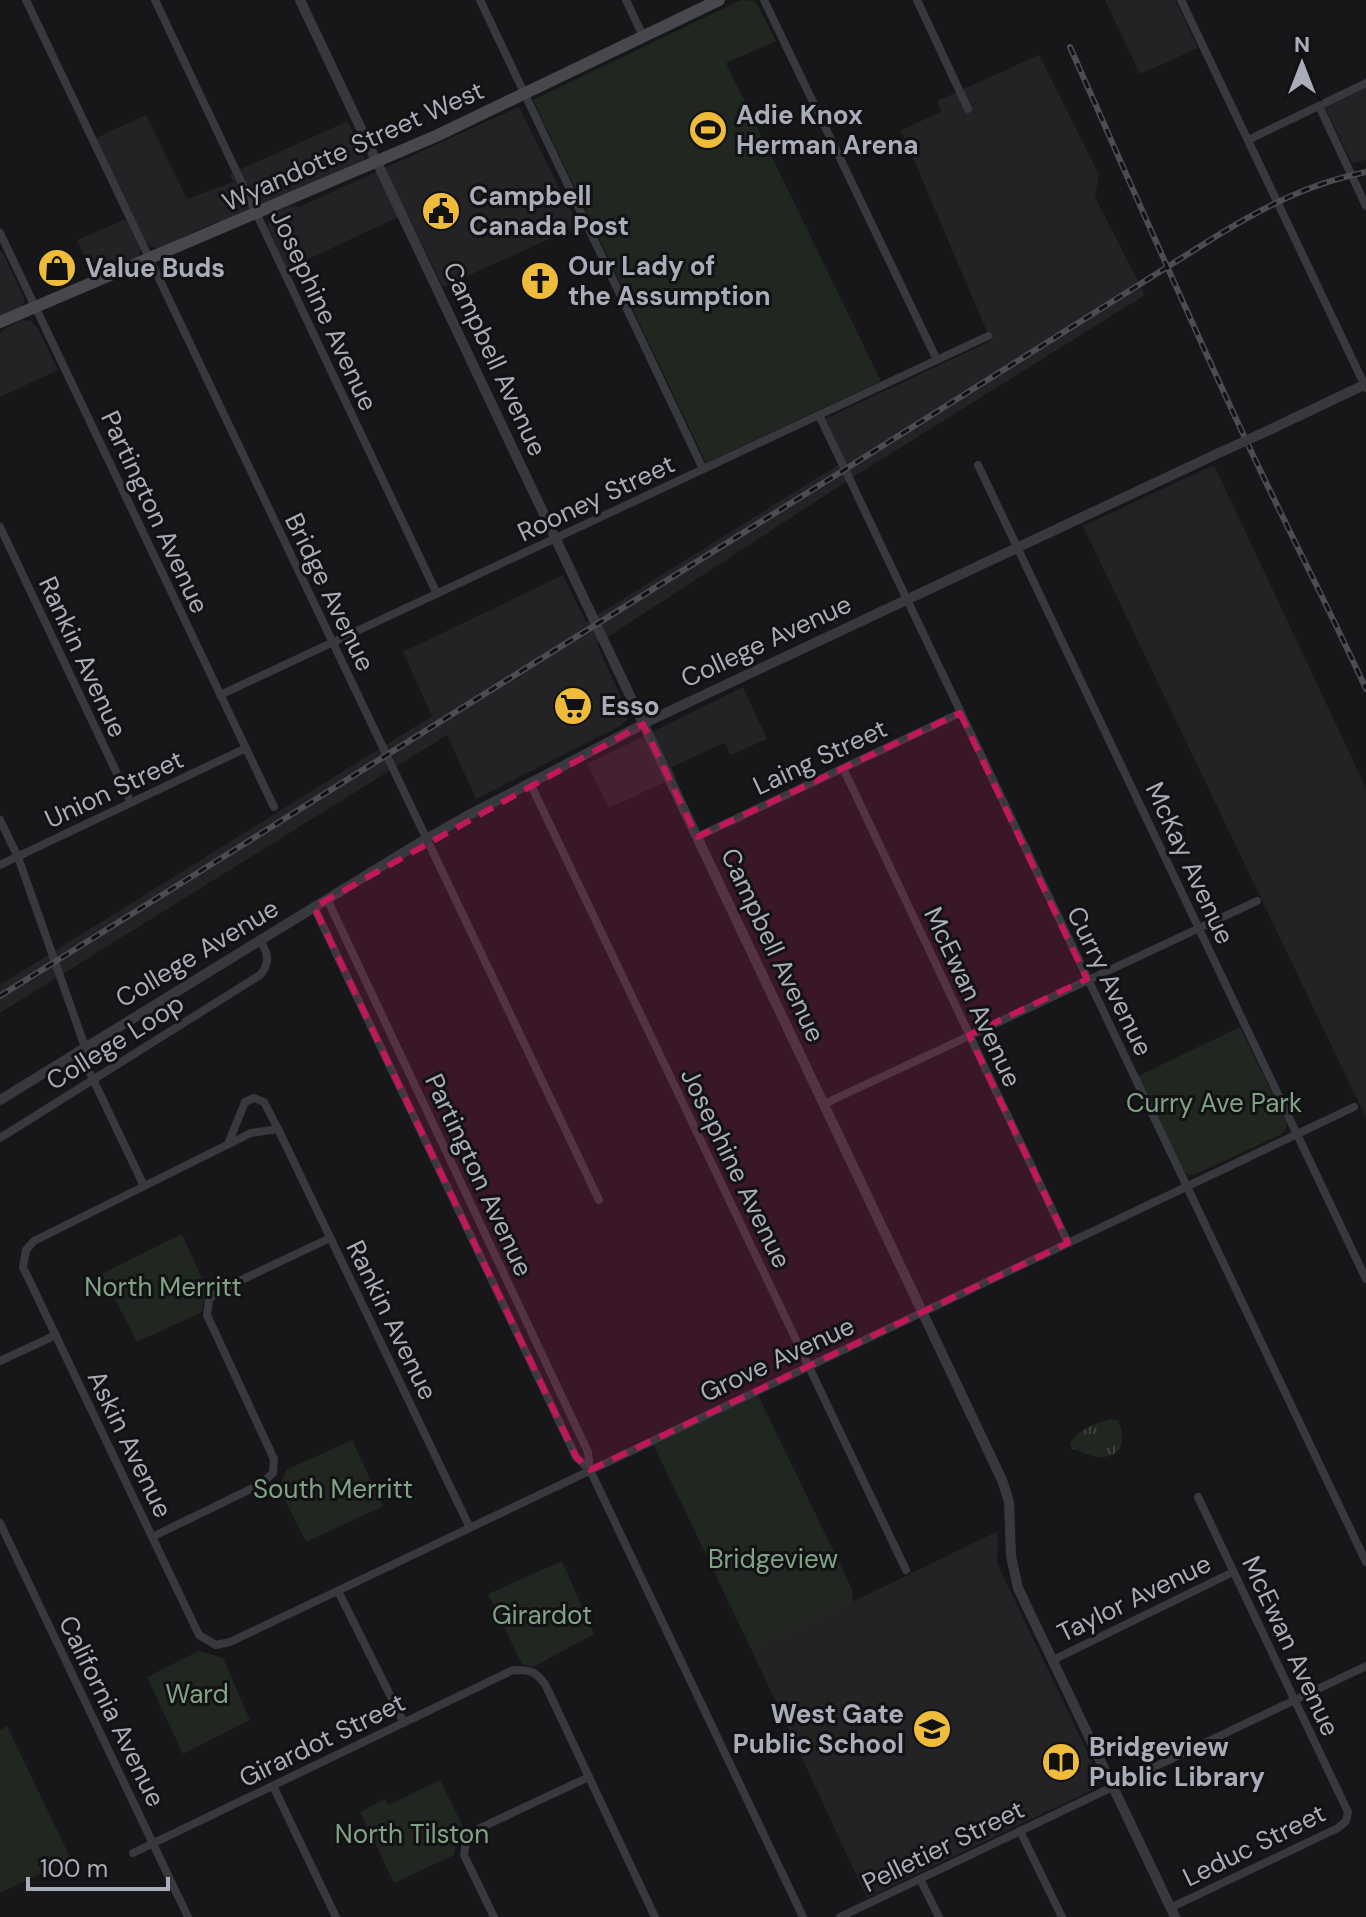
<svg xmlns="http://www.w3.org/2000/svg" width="1366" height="1917" font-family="'DM Sans',sans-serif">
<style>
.built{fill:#232326}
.grass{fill:url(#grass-tufts)}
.green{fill:#1f2720}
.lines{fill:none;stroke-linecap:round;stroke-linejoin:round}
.minor{stroke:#38393e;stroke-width:8}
.tertiary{stroke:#38393e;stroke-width:10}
.secondary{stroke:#46484e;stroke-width:12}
.rail-casing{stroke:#4b4d53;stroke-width:6}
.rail{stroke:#121214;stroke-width:3;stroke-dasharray:9;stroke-linecap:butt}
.tertiary-bridge{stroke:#38393e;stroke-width:10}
.marked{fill:#c2185b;fill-opacity:0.2;stroke:#c2185b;stroke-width:6;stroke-dasharray:16 10;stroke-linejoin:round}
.labels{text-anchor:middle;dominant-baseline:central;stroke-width:6;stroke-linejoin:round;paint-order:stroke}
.poi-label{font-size:26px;font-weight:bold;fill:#a9adb9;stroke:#121214;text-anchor:start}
.street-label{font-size:26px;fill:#a9adb9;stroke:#121214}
.park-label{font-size:26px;fill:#81a385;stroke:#121214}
</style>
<defs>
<pattern id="grass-tufts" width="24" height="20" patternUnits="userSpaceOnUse" patternTransform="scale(2)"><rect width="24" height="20" fill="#1f2720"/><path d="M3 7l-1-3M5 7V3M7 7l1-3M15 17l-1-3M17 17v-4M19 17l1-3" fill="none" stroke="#3d443e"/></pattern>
</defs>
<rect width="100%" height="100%" fill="#171719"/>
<!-- built -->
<g class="built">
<polygon points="1105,0 1175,0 1198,48 1140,74"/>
<polygon points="1039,55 1099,175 1095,197 1145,295 855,476 597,644 627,711 627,720 620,726 476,799 447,735 0,1013 0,985 432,716 403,652 563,575 586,622 844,461 825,419 991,341 901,130 941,112 937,101"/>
<polygon points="1366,84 1366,160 1352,163 1323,104"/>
<polygon points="519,107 578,226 443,287 407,213 287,269 268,227 268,220 272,214 291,205 299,207"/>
<polygon points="146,115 187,199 233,182 230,174 348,121 365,159 223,223 216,222 180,238 177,243 164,248 157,248 150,246 145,240 96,138"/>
<polygon points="126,219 140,249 140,255 135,260 117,268 111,267 93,275 77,240"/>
<polygon points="2,251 24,298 24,303 21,308 0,315 0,252"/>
<polygon points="21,320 31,321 37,327 58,370 0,397 0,333 7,327"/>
<polygon points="1214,465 1366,788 1366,1118 1083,526"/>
<polygon points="743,687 767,739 731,755 724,743 672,767 676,777 609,808 587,764"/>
<polygon points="998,1531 997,1562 1002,1574 1098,1774 1099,1783 1094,1789 867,1898 752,1651"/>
</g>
<!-- grass -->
<path class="grass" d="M1110,1419l8,2c9,19 4,38 -20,36 -9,-1 -17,-6 -26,-8l-2,-6c10,-14 24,-19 40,-24z"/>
<!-- green -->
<g class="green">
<polygon points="741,0 755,1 776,41 726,63 881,381 706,463 533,100"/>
<polygon points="1240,1027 1286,1122 1286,1129 1280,1135 1196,1174 1188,1175 1182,1169 1138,1076"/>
<polygon points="182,1234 208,1292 203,1304 202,1312 137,1342 102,1274"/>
<polygon points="758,1395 852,1589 853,1603 752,1651 653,1444"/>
<polygon points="352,1440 383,1506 306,1542 279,1488 286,1470"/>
<polygon points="562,1561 594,1634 533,1667 522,1664 488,1594"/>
<polygon points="199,1651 223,1658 250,1720 183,1754 147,1677"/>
<polygon points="7,1726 71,1859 0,1893 0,1730"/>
<polygon points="440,1780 463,1827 456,1841 454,1855 394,1883 360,1812 385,1799 389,1805"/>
</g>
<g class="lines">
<!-- minor -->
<g class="minor">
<polyline points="26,0 599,1200"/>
<polyline points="155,0 437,594"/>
<polyline points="480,0 703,469"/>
<polyline points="626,0 643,36"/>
<polyline points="764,0 937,360"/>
<polyline points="917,0 968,109"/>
<polyline points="1181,0 1366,388"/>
<polyline points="1319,106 1366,206"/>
<polyline points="1248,140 1366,83"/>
<polyline points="0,233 274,807"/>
<polyline points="819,415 1366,1562"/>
<polyline points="978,465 1366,1279"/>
<polyline points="0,527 131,803"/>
<polyline points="220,695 988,336"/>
<polyline points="843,768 1068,1243"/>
<polyline points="530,783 906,1570"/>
<polyline points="0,820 18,857 85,1047"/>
<polyline points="697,837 960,713"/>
<polyline points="0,865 246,748"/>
<polyline points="327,899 588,1452 590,1470 803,1917"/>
<polyline points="314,907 576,1457 589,1469"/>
<polyline points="79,1050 144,1186"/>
<polyline points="824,1104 1257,901"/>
<polyline points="278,1129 470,1528"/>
<path d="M0,1138l260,-163c10,-12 9,-21 0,-34"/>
<polyline points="228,1144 245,1102 254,1098 264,1102 278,1129 251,1133 34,1241 26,1250 23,1267 199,1635 216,1645 230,1642 1354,1107"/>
<polyline points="0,1361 56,1335"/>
<polyline points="0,1523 188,1917"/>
<polyline points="152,1537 261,1484 273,1473 274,1459 207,1315 209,1300 218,1291 330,1238"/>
<polyline points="338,1591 404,1723"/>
<polyline points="1053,1660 1233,1572"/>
<polyline points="273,1786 336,1917"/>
<polyline points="1020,1831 1062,1917"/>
<path d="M133,1853l380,-183c17,0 21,0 32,14l110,233"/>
<polyline points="920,1879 939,1917"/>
<polyline points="1170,1908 1338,1828 1346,1821 1348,1812 1198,1497"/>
<polyline points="494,1917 464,1855 466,1841 478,1829 589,1777"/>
<polyline points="840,1917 1366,1666"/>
</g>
<!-- tertiary -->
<g class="tertiary">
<polyline points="300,0 1002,1480 1009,1502 1011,1556 1018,1588 1175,1917"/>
<polyline points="1265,432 1366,384"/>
<polyline points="0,1100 419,843 465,817 653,719 1223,451"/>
</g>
<!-- secondary -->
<polyline class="secondary" points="0,322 436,136 719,0"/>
<!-- rail casing -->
<g class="rail-casing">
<g id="rail">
<path d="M1070,47c60,135 119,272 182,406 37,79 78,157 114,236"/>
<path d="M0,996l844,-526 371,-233c51,-31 93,-53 151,-65"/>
</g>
</g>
<!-- rail -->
<use href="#rail" class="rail"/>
<!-- tertiary-bridge -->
<polyline class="tertiary-bridge" points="1223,451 1265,432"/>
</g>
<!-- marked area -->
<path class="marked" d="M960,713l127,266 -118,56 99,208 -478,227 -14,-13 -262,-550 329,-183 54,113z"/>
<!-- icons -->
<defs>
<g id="stadium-disc" transform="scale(2)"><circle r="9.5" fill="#eebc3a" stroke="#121214"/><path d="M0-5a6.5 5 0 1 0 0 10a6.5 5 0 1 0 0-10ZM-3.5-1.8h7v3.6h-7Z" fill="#111"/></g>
<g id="civic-disc" transform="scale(2)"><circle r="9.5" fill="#eebc3a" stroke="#121214"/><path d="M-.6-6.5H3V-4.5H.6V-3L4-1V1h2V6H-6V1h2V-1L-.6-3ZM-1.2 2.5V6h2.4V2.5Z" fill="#111"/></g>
<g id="shop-disc" transform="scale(2)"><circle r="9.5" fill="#eebc3a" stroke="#121214"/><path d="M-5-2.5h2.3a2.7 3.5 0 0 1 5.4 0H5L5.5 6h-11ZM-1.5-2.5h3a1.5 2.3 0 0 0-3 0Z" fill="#111"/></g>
<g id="church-disc" transform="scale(2)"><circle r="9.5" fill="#eebc3a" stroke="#121214"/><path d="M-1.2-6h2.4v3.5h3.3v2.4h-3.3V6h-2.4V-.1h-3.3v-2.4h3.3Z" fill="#111"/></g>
<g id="supermarket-disc" transform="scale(2)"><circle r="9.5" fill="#eebc3a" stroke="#121214"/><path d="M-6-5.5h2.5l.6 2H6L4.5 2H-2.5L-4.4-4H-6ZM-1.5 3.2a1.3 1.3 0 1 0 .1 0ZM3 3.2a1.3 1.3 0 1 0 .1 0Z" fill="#111"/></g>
<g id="school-disc" transform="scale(2)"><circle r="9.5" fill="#eebc3a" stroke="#121214"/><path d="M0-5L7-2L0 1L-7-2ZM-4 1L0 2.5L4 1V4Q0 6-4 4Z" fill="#111"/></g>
<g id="library-disc" transform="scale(2)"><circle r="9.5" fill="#eebc3a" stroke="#121214"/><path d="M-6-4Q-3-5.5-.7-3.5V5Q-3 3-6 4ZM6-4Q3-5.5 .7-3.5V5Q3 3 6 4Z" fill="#111"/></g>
</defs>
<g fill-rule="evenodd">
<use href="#stadium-disc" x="708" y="130"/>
<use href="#civic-disc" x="441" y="211"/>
<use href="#shop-disc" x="57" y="268"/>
<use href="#church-disc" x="540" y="281"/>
<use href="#supermarket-disc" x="573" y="706"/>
<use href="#school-disc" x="932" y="1729"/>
<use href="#library-disc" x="1061" y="1762"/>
</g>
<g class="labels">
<!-- poi labels -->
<g class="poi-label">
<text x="736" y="115">Adie Knox<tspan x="736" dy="30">Herman Arena</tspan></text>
<text x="469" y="196">Campbell<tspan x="469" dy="30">Canada Post</tspan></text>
<text x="568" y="266">Our Lady of<tspan x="568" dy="30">the Assumption</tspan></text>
<text x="85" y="268">Value Buds</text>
<text x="601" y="706">Esso</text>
<text x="904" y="1714" text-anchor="end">West Gate<tspan x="904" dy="30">Public School</tspan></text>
<text x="1089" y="1747">Bridgeview<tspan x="1089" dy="30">Public Library</tspan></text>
</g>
<!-- street labels -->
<g class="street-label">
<text transform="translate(353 146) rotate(-24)">Wyandotte Street West</text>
<text transform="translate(324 310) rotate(65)">Josephine Avenue</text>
<text transform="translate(495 359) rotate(65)">Campbell Avenue</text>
<text transform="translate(596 498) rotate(-25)">Rooney Street</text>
<text transform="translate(155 512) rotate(65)">Partington Avenue</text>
<text transform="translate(330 592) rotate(64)">Bridge Avenue</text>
<text transform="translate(766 641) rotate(-25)">College Avenue</text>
<text transform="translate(83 657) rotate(65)">Rankin Avenue</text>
<text transform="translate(820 757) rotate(-25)">Laing Street</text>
<text transform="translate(114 789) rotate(-25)">Union Street</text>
<text transform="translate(1190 863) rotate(65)">McKay Avenue</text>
<text transform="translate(773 945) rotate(65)">Campbell Avenue</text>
<text transform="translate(197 953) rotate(-31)">College Avenue</text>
<text transform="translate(1110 981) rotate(64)">Curry Avenue</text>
<text transform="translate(973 997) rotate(65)">McEwan Avenue</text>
<text transform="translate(115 1042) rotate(-32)">College Loop</text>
<text transform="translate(736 1168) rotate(64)">Josephine Avenue</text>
<text transform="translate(479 1175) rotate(65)">Partington Avenue</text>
<text transform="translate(392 1320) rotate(64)">Rankin Avenue</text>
<text transform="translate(777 1359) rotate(-25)">Grove Avenue</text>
<text transform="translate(130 1444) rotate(64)">Askin Avenue</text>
<text transform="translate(1134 1598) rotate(-26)">Taylor Avenue</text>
<text transform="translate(1291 1646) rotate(65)">McEwan Avenue</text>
<text transform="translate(112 1711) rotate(64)">California Avenue</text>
<text transform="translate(322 1740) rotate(-26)">Girardot Street</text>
<text transform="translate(1254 1845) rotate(-26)">Leduc Street</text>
<text transform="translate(943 1846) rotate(-26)">Pelletier Street</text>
</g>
<!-- park labels -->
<g class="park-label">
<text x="1214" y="1103">Curry Ave Park</text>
<text x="163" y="1287">North Merritt</text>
<text x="333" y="1489">South Merritt</text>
<text x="773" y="1559">Bridgeview</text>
<text x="542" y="1615">Girardot</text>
<text x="197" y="1694">Ward</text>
<text x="412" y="1834">North Tilston</text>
</g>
</g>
<!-- north arrow -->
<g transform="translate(1302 64)" stroke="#121214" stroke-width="6" paint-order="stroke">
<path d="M0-6L14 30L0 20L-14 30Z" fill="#a9adb9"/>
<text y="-12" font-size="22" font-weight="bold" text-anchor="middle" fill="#a9adb9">N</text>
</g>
<!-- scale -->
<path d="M28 1877v12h140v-12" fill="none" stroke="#a9adb9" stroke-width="4"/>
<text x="40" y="1877" font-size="24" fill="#a9adb9" stroke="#121214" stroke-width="6" paint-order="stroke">100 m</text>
</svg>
